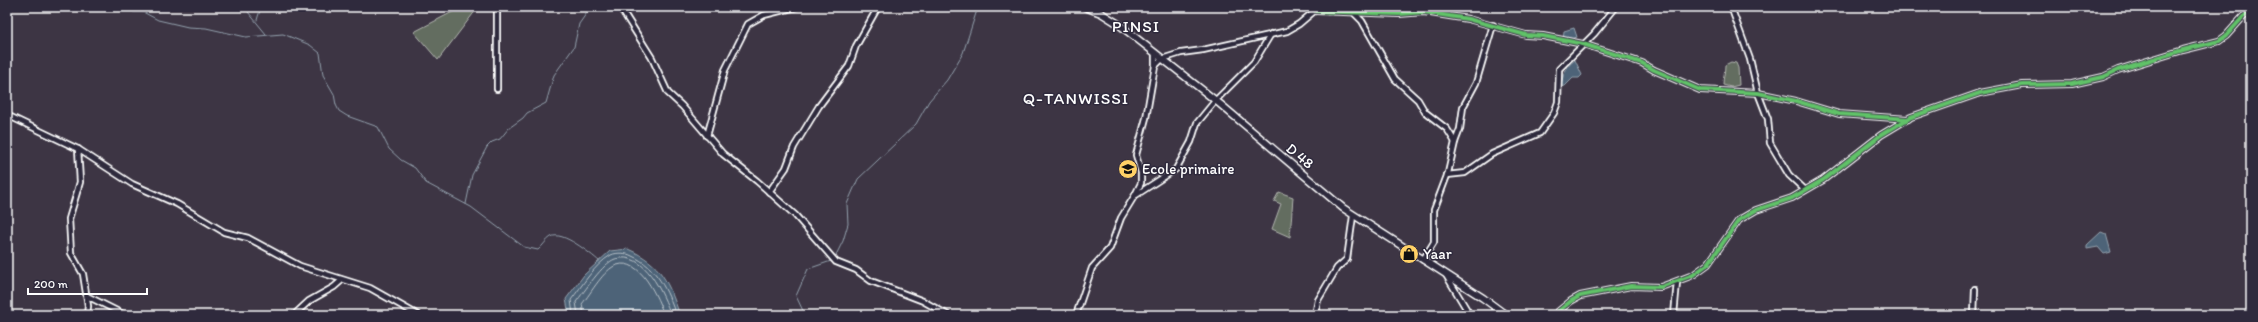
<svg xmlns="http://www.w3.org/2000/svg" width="2258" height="322" font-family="Itim,sans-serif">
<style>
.green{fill:#646d60;stroke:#b2b6b0}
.water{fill:#4d6478;stroke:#94a2ae}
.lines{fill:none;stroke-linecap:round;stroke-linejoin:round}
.shore{stroke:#b8c1c9;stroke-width:1}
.stream{stroke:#94a2ae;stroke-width:1}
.minor-casing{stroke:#fff;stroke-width:8}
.tertiary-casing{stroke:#fff;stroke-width:9}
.minor{stroke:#2f2a3d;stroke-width:4.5}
.tertiary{stroke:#2f2a3d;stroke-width:6}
.cycleway-casing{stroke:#2f2a3d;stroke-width:6}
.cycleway{stroke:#61c268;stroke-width:4}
.labels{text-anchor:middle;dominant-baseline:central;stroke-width:3;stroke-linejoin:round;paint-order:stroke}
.street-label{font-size:15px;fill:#fff;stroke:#2f2a3d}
.poi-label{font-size:15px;fill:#fff;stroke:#2f2a3d;text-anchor:start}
.quarter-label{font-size:17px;letter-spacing:1px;fill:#fff;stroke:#2f2a3d}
</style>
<rect width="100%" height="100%" fill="#3d3544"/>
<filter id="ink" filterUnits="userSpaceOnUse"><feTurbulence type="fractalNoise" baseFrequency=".025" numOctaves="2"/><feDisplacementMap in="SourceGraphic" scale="8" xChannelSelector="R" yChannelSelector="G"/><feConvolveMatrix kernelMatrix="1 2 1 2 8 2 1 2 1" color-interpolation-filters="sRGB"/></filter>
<g filter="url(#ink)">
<!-- green -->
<g class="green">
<polygon points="462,7 474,7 476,10 438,60 414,32"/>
<path d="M1731,62l5,1 2,5 1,17 -8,2 -8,-2c0,-7 2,-13 2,-20z"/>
<polygon points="1279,192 1293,197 1290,237 1272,229 1281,204 1274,201"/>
</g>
<!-- water -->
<g class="water">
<polygon points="1574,28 1577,37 1568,40 1563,39 1564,31"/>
<path d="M1575,60l7,15 -3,3h-6l-8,8 -4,1c1,-11 5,-21 14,-27z"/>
<polygon points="2101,232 2106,234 2111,252 2104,254 2098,247 2087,249 2087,245"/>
<path d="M628,249c34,15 40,33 52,66h-111l-3,-16 18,-24 26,-24z"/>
</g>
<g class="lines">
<!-- shore -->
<g class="shore">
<path d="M573,315l-2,-15c11,-14 23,-35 40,-45 6,-3 16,-2 21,1 25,11 35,34 44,59"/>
<path d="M578,315l-2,-13c8,-10 27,-39 39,-43 30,-9 48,35 56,56"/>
<path d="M584,315l-2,-11c9,-11 22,-35 35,-39 24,-8 41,34 47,50"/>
</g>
<!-- stream -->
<g class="stream">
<path d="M122,7l12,5h9l15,8 30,7 18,1 40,9 37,-3 27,11 10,8 3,22 11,19 2,11 3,6 8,5 31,11 11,22 12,11 14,8 11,15 45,24 53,40 14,3c5,-4 8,-10 13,-13 11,-7 40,17 48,24"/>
<polyline points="244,7 266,34"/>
<polyline points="257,20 261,7"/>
<polyline points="466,204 472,175 487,147 492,142 500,139 509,128 523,118 527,113 546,103 554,75 574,47 579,24 591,7"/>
<polyline points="835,257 843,241 848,224 847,204 858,179 916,124 929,101 947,80 963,53 978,7"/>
<polyline points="805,315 796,296 808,269 831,261"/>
</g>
<!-- minor casing -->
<g class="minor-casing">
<g id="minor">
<polyline points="497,7 497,89"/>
<polyline points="620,7 652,58 668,93 682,106 723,154 757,181 795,215 836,262 856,270 871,281 923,301 948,315"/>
<polyline points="1348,7 1362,21 1395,79 1418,100 1425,112 1447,129 1455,142"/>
<polyline points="1731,7 1750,59 1758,93 1768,119 1770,143 1789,175 1805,190"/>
<polyline points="1316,11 1399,14 1424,12 1468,19 1526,35 1543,36 1583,44 1642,63 1654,70 1700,90 1758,93 1796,101 1839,114 1908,119"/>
<polyline points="1155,66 1162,59 1181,53 1203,50 1287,31 1299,24 1319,7"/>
<polyline points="7,115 78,149 132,184 177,204 224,232 248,238 300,266 370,288 418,315"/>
<polyline points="707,136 725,70 748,24 764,15 796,7"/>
<polyline points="78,149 80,182 69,219 71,253 83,274 88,306 87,315"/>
<polyline points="1447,175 1465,173 1492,154 1540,133 1554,113 1558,102 1559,69 1594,34 1616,7"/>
<polyline points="769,192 786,168 794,147 819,106 849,66 856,46 878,7"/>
<polyline points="1136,195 1176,169 1191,142 1197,123 1215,101 1254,62 1271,34"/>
<polyline points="1423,260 1434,242 1434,210 1448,173 1455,142 1460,129 1463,107 1476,83 1493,25"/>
<polyline points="1446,275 1470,315"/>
<polyline points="87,296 125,315"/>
<polyline points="294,315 309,301 334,287 342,280"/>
<polyline points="1076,315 1092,268 1110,248 1121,218 1135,195 1141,183 1141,173 1136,155 1146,118 1155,66 1155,53"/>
<polyline points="1315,315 1318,300 1337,268 1347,259 1353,216"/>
<polyline points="1554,315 1571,301 1580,296 1631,286 1661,287 1693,275 1708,264 1739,220 1756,210 1792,198 1823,180 1881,135 1911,117 1980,93 2022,85 2072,84 2103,77 2118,70 2183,50 2219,41 2226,36 2243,17 2251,11"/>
<polyline points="1674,315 1677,282"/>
<polyline points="1974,315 1975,289"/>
</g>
</g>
<!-- tertiary casing -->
<g class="tertiary-casing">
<polyline id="tertiary" points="1085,7 1101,13 1117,23 1220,104 1343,208 1483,298 1506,315"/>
</g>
<!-- minor -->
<use href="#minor" class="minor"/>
<!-- tertiary -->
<use href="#tertiary" class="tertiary"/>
<!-- cycleway casing -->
<g class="cycleway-casing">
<g id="cycleway">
<polyline points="1316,11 1399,14 1424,12 1468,19 1526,35 1543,36 1583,44 1642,63 1654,70 1700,90 1758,93 1796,101 1839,114 1908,119"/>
<polyline points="1554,315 1571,301 1580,296 1631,286 1661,287 1693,275 1708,264 1739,220 1756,210 1792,198 1823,180 1881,135 1911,117 1980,93 2022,85 2072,84 2103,77 2118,70 2183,50 2219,41 2226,36 2243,17 2251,11"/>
</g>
</g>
<!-- cycleway -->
<use href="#cycleway" class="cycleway"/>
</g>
</g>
<!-- icons -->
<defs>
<g id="school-disc" transform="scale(1)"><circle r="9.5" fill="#ffd166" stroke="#2f2a3d"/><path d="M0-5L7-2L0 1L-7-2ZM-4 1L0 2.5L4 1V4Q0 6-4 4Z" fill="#111"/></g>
<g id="shop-disc" transform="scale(1)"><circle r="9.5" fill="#ffd166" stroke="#2f2a3d"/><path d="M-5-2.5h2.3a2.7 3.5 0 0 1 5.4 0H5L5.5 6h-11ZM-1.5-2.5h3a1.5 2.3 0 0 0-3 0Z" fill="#111"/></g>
</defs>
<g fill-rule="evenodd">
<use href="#school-disc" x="1128" y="169"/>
<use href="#shop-disc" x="1409" y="254"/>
</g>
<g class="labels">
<!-- street labels -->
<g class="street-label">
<text transform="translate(1300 156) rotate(40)">D 48</text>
</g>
<!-- poi labels -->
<g class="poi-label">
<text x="1142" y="169">Ecole primaire</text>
<text x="1423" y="254">Yaar</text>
</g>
<!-- quarter labels -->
<g class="quarter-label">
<text x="1136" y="26">PINSI</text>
<text x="1076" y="98">Q-TANWISSI</text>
</g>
</g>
<!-- margin -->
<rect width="2258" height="322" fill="none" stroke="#2f2a3d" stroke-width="24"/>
<rect x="12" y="12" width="2234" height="298" fill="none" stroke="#fff" stroke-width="1.5" filter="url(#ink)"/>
<!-- scale -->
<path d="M28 288v6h119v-6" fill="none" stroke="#ffffff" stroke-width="2"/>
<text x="34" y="288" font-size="12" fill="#ffffff" stroke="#2f2a3d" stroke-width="3" paint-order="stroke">200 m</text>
</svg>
